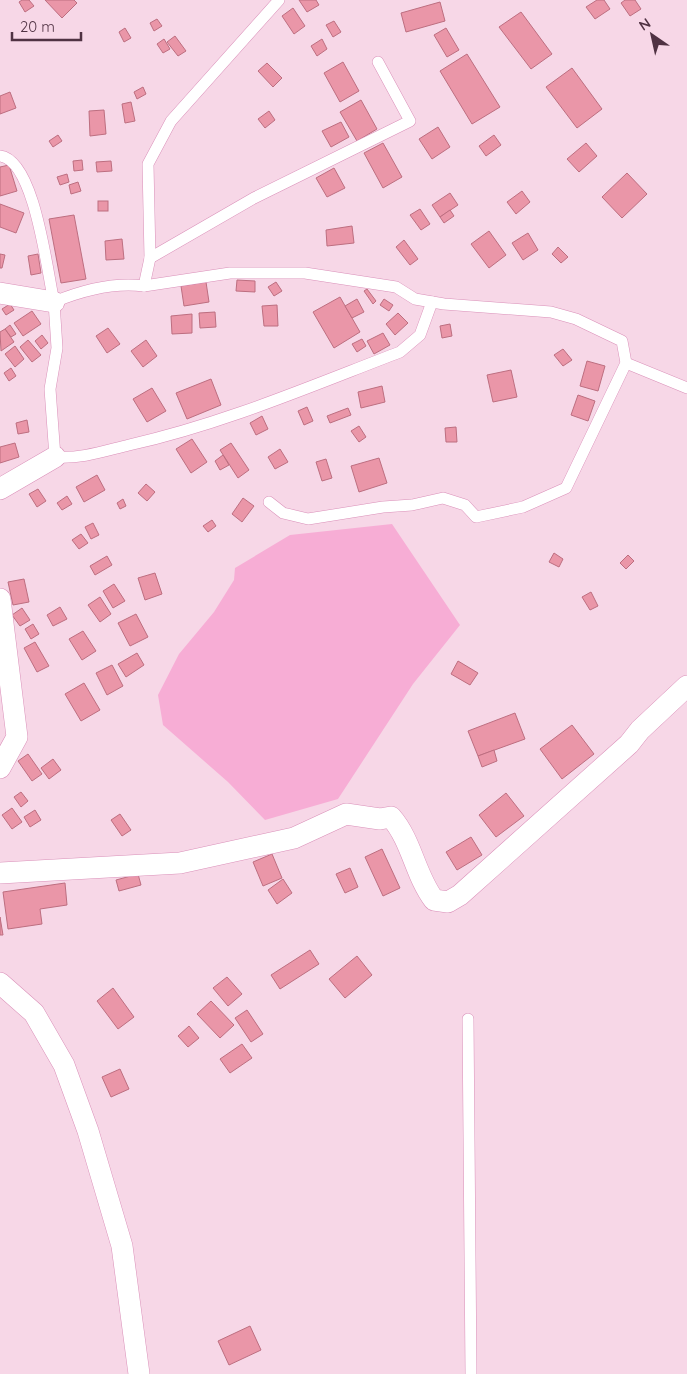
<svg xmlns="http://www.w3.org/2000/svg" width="687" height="1374" font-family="Quicksand,sans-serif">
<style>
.green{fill:#f7add5}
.building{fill:#ea96a8;stroke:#bd6e80}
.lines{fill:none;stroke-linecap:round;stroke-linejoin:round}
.lane-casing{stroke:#da90b9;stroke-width:12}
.street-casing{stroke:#da90b9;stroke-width:22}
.lane{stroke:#fff;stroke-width:11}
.street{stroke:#fff;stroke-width:21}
</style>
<rect width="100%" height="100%" fill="#f7d7e7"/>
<!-- green -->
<polygon class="green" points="392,524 460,625 413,684 338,799 265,820 228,782 163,725 158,695 179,654 214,612 234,580 235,568 290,535"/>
<!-- building -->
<g class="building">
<polygon points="22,0 29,0 34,6 25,12 19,2"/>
<polygon points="45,0 74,0 77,3 62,18"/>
<polygon points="299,0 316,0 319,5 307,12"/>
<polygon points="597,0 604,0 610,9 595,19 586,7"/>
<polygon points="625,0 635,0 641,9 630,16 621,3"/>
<polygon points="440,2 445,21 406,32 401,13"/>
<polygon points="293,8 305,26 294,34 282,16"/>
<polygon points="521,12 552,54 531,69 499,27"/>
<polygon points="157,19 162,26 154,31 150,23"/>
<polygon points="334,21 341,32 333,37 326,25"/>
<polygon points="125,28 131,38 124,42 119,32"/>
<polygon points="446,28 459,50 447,57 434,35"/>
<polygon points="175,36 186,51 178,56 167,42"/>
<polygon points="164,39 170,49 163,53 157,44"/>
<polygon points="322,39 327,49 317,56 311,46"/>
<polygon points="467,54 500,107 472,124 440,71"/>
<polygon points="343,62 359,91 340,102 324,73"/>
<polygon points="267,63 282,78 273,87 258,71"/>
<polygon points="572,68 602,109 577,128 546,87"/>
<polygon points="143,87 146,94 137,99 134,92"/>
<polygon points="10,92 16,108 0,114 0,96"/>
<polygon points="361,100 377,129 357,141 340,112"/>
<polygon points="131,102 135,121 125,123 122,104"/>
<polygon points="104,110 106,134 90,136 89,111"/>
<polygon points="269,111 275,120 265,128 258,119"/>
<polygon points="341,122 349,137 331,147 322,131"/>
<polygon points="438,127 450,147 432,159 419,139"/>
<polygon points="58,135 62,141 53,147 49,141"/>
<polygon points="494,135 501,145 486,156 479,146"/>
<polygon points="383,143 402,177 383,188 364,153"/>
<polygon points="586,143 597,156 579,172 567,159"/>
<polygon points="82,160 83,170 74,171 73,161"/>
<polygon points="111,161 112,171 97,172 96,162"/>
<polygon points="9,165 17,191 0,196 0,167"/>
<polygon points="334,168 345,188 327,197 316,178"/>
<polygon points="627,173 647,194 622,218 602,197"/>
<polygon points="67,174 69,182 60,185 57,177"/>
<polygon points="78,182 81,191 71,194 69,185"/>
<polygon points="522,191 530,202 516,214 507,202"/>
<polygon points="450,193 458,205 440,217 432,205"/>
<rect x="98" y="201" width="10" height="10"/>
<polygon points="0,204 24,213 16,233 0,227"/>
<polygon points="420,209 430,224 421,230 410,215"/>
<polygon points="450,210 454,216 444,223 440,217"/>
<polygon points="74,215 86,279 61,283 49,219"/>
<polygon points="352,226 354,243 327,246 326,230"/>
<polygon points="489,231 506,255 489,268 471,244"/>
<polygon points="528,233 538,250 523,260 512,243"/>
<polygon points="122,239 124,259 106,260 105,241"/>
<polygon points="404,240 418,259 410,265 396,247"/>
<polygon points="558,247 568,257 561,263 552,254"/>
<polygon points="0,254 5,255 2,268 0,268"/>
<polygon points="38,254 41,273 31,275 28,256"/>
<polygon points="237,280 255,281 255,292 236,291"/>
<polygon points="206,282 209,302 184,306 181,286"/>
<polygon points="276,282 282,291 274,296 268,287"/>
<polygon points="367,289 376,301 373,304 364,291"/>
<polygon points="340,297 360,332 334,348 313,312"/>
<polygon points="357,299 364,312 352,318 345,306"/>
<polygon points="384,299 393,305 389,311 380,305"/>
<polygon points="10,304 14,310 6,315 2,309"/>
<polygon points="277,305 278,326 264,326 262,306"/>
<polygon points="32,311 41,324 23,336 14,323"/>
<polygon points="215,312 216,327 200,328 199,313"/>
<polygon points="398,313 408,323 395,335 386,324"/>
<polygon points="192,314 192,333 172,334 171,316"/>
<polygon points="450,324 452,336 442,338 440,326"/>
<polygon points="10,325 16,334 11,337 5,329"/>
<polygon points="108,328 120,344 107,353 96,336"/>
<polygon points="5,329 14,342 1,351 0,332"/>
<polygon points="383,333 390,345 374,354 367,341"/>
<polygon points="42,335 48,343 41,349 35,341"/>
<polygon points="362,339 366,346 357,352 352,344"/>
<polygon points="28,340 41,355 32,362 20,347"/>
<polygon points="146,340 157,356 143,367 131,351"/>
<polygon points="15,346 24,359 15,367 5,354"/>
<polygon points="563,349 572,360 563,366 554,355"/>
<polygon points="587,361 605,366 598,391 580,386"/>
<polygon points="11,368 16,376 9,381 4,373"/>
<polygon points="511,370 517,397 493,402 487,375"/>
<polygon points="211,379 221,405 187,419 176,393"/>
<polygon points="382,386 385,402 361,408 358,392"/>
<polygon points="152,388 166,411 147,422 133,399"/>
<polygon points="578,395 595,401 588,421 571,415"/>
<polygon points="307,407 313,421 304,425 298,411"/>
<polygon points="348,408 351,415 330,423 327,416"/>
<polygon points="262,416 268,429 256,435 250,423"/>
<polygon points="27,420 29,432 18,434 16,423"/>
<polygon points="359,426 366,437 359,442 351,431"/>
<polygon points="456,427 457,442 446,442 445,428"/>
<polygon points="192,439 207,462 191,473 176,449"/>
<polygon points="15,443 19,457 0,463 0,447"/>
<polygon points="231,443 249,470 238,478 220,450"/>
<polygon points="280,449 288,462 275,469 268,457"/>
<polygon points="223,455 229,465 220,470 215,461"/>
<polygon points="379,458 387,483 359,492 351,466"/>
<polygon points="326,459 332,478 322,481 316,462"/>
<polygon points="97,475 105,490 84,502 76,487"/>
<polygon points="146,484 155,492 147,501 138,493"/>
<polygon points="38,489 46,501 37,507 29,494"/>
<polygon points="67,496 72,504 62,510 57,503"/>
<polygon points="243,498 254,506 242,522 232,514"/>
<polygon points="123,499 126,506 120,509 117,503"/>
<polygon points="212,520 216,526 208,532 203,526"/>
<polygon points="93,523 99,535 91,539 85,527"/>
<polygon points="81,534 88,543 79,549 72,540"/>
<polygon points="554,553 563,559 559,567 549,562"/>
<polygon points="628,555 634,561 626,569 620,563"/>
<polygon points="107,556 112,565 95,575 90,566"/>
<polygon points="155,573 162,594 145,600 138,578"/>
<polygon points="24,579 29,602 13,605 8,582"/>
<polygon points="114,584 125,601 113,608 103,591"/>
<polygon points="591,592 598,606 590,610 582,597"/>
<polygon points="100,597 111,614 100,622 88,605"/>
<polygon points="60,607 67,619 53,626 47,615"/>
<polygon points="22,608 30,620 20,626 12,615"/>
<polygon points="136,614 148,637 130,646 118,623"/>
<polygon points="33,624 39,634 31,639 25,629"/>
<polygon points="83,631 96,651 82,660 69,639"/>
<polygon points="35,642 49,666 37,672 24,648"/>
<polygon points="137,653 144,665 126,677 118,664"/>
<polygon points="458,661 478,673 470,685 451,674"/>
<polygon points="112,665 123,686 107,695 96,673"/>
<polygon points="84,683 100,710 81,721 65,694"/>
<polygon points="515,713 525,739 478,756 468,731"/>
<polygon points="572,725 594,754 562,779 540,749"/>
<polygon points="494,750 497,761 482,767 478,756"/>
<polygon points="28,754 42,774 32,781 18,761"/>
<polygon points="53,759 61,770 49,779 41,768"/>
<polygon points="21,792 28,801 21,807 14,797"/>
<polygon points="506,793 524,816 496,837 479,815"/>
<polygon points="12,808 22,822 12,829 2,815"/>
<polygon points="35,810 41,820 30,827 24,817"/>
<polygon points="120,814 131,830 122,836 111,820"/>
<polygon points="471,837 482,855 457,870 446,852"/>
<polygon points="382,849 400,888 383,896 365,857"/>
<polygon points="272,854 282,878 263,886 253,862"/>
<polygon points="350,868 358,887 345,893 336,874"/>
<polygon points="138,874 141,885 119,891 116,880"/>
<polygon points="283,879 292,893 277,904 268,890"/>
<polygon points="65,883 67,905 40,909 42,924 8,929 3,892"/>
<polygon points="0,917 3,935 0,935"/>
<polygon points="310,950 319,964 280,989 271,975"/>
<polygon points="357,956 372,975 345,998 329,979"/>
<polygon points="227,977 242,994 228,1006 213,988"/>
<polygon points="113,988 134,1017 118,1029 97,1001"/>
<polygon points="211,1001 234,1025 220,1038 197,1014"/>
<polygon points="247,1010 263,1034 251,1042 235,1018"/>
<polygon points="189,1026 199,1038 188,1047 178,1036"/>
<polygon points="242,1044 252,1058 230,1073 220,1059"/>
<polygon points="120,1069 129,1089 111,1097 102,1077"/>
<polygon points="250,1326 261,1350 229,1365 218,1341"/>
</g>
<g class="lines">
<!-- lane casing -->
<g class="lane-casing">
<g id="lane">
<path d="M279,0l-108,121 -23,43 2,94 -6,28c-31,-4 -61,4 -90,16l3,46 -7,41 5,68c26,2 49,-6 74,-12 94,-21 182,-59 271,-93l20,-17 12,-33"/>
<path d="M0,156c35,4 47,116 54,146"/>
<polyline points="150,258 254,198 410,121 378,62"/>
<polyline points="144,286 230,273 305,273 396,287 415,299 444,304 551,312 576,319 622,341 626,363 566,488 523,507 476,517 465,505 443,498 412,505 383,507 308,519 283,513 269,502"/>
<polyline points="626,363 687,388"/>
<polyline points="468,1019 471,1374"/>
</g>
</g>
<!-- street casing -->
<g class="street-casing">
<g id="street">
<polyline points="0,293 54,302"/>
<polyline points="0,489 55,457"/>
<polyline points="0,599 17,737 0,768"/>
<path d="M0,873l180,-10 114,-25 52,-24 34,5 11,-2c21,24 24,58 43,83l14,2 12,-7 169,-151 11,-14 47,-44"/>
<polyline points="0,983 34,1013 64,1065 88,1131 122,1246 139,1374"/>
</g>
</g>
<!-- lane -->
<use href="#lane" class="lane"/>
<!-- street -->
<use href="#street" class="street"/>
</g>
<!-- north arrow -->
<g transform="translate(652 35) rotate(326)" stroke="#f7d7e7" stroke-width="4" paint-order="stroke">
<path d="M0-4L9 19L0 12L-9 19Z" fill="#503243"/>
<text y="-8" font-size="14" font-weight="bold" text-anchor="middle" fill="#503243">N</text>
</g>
<!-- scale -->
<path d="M12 32v8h69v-8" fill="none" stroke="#503243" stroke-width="2.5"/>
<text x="20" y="32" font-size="15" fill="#503243" stroke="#f7d7e7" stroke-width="4" paint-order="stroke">20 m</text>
</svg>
